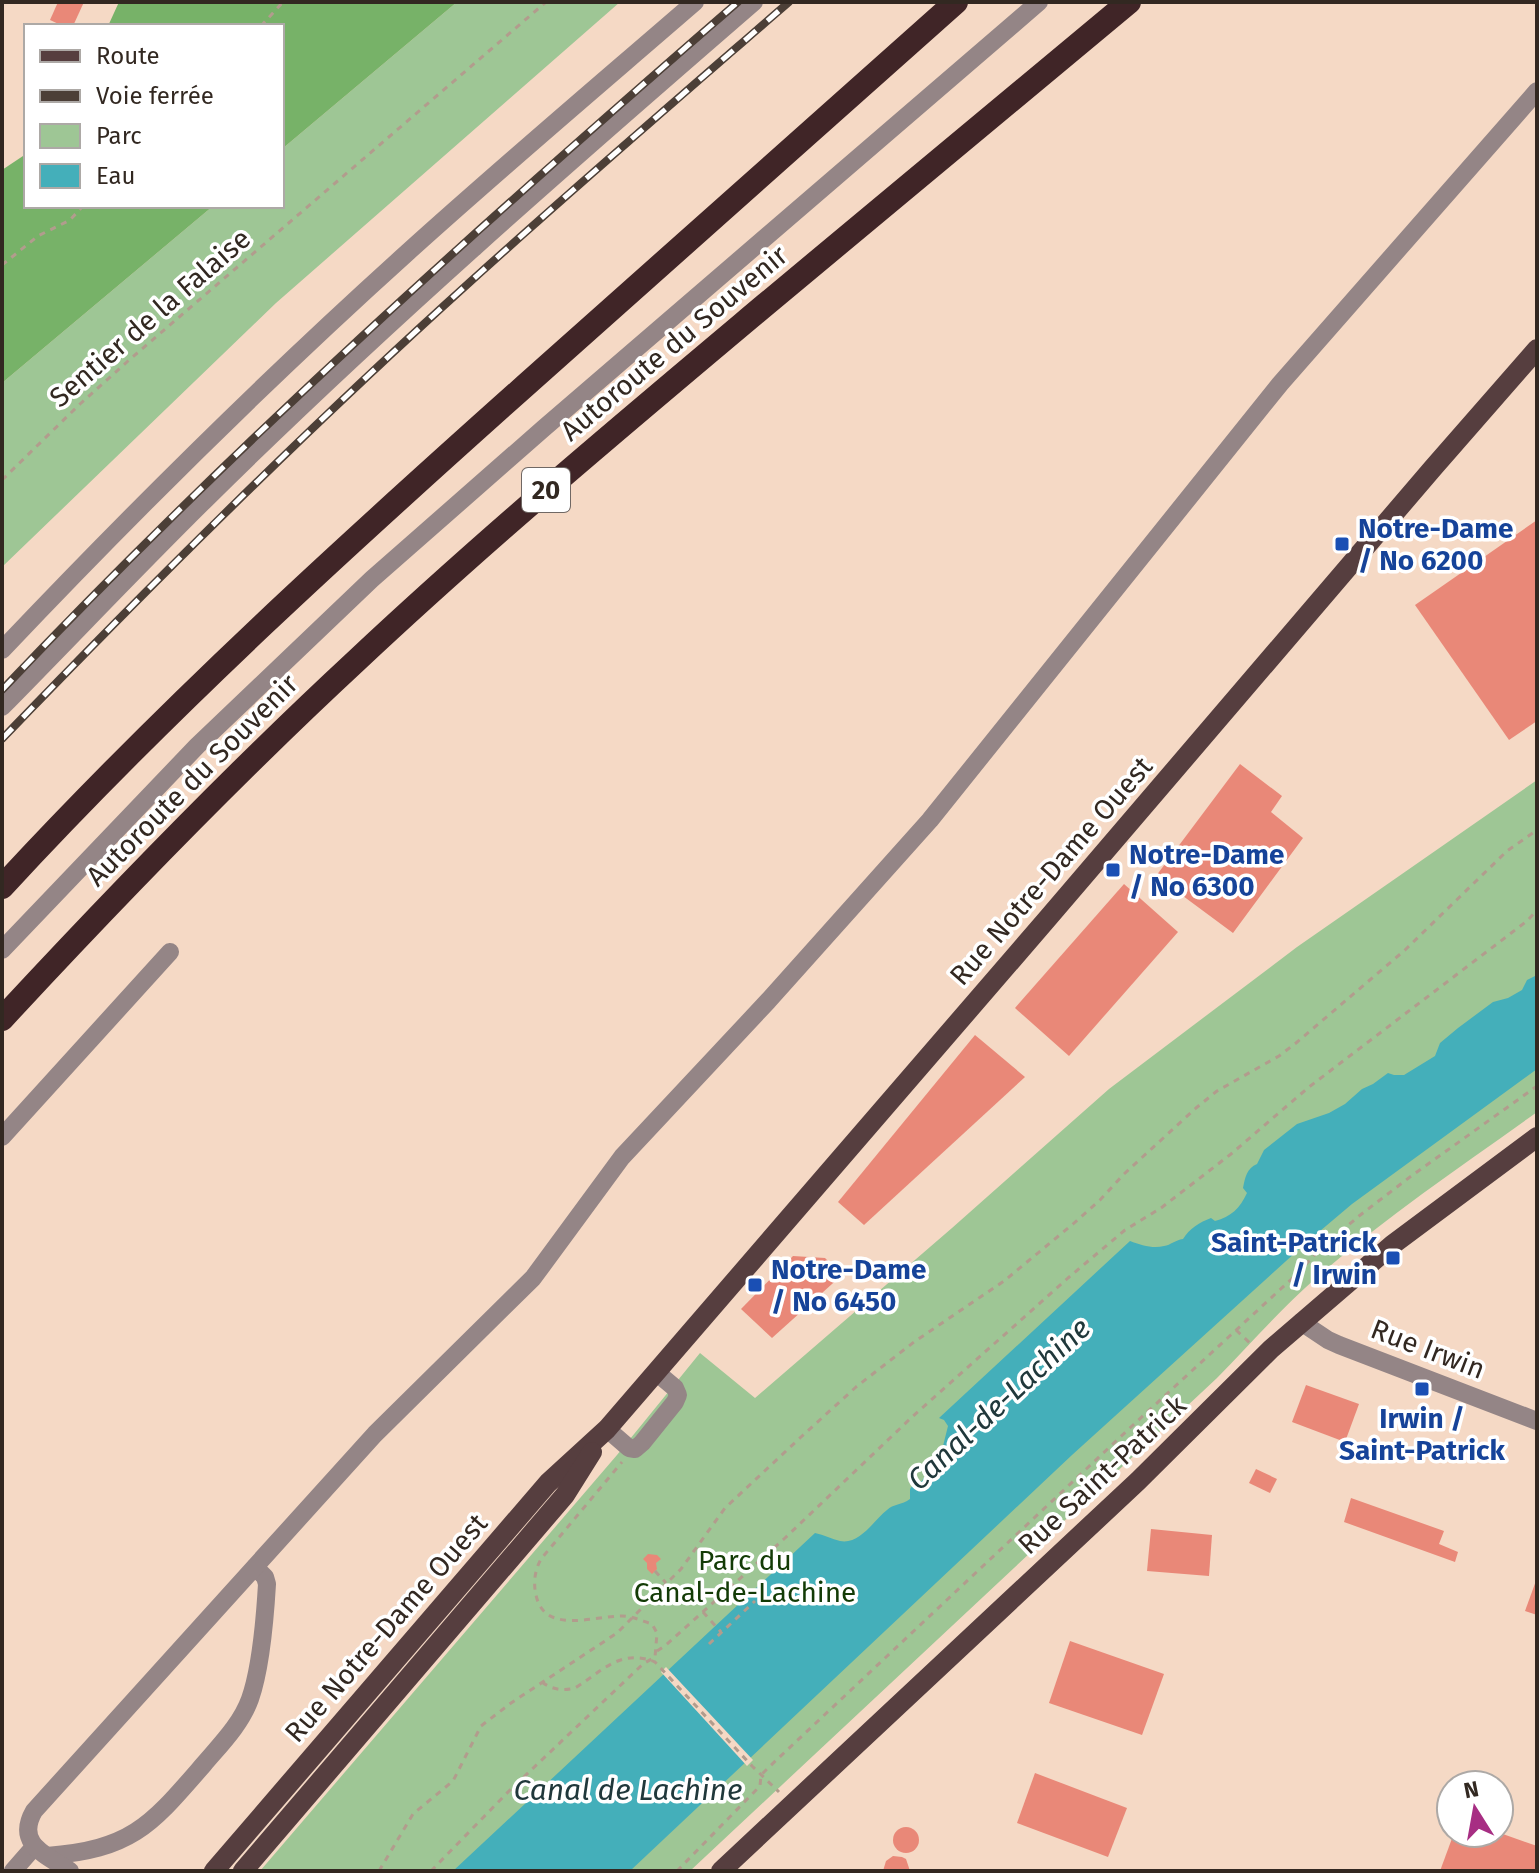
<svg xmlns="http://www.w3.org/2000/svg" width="1539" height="1873" font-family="'Fira Sans',sans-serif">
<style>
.green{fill:#9ec695}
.forest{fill:#77b268}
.water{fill:#44afba}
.pier{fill:#f5d9c5}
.building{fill:#e98878}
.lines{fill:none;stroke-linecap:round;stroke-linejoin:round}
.path{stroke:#b29c8d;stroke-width:3;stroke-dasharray:6 6;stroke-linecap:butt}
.minor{stroke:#948586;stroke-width:18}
.major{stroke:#563e3f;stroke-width:20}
.highway{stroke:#402527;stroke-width:24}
.rail-casing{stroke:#4c3f37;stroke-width:8}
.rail{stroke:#fff;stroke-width:5;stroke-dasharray:15;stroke-linecap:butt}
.transit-dot{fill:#1a4fb4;stroke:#fff;stroke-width:3}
.labels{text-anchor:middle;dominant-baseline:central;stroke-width:7;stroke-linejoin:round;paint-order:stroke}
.shield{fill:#fff;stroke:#706864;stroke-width:2}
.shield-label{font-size:26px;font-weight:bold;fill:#322821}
.street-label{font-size:28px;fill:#322821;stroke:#fff}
.transit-label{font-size:28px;font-weight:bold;fill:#164399;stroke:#fff;text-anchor:start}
.park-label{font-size:28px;fill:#133b06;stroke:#fff}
.water-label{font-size:30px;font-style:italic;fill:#20383b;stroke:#fff}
</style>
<rect width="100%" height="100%" fill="#f5d9c5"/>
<!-- green -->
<g class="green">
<polygon points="457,2 620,2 276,303 2,567 2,383 213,206 282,206 282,149"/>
<path d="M1537,780v332c-75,54 -152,105 -221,166 -35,31 -66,66 -99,100l-527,493h-430l357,-416 83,-102 55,45 197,-170 157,-139 188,-142z"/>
</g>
<!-- forest -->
<g class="forest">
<polygon points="119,2 457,2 282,149 282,26 108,26"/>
<polygon points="26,154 26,206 213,206 2,383 2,170"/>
</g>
<!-- water -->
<path class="water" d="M1537,975v94l-185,135 -45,38 -235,213 -442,416h-177l362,-338c9,2 17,6 25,8 20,4 34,-21 47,-31 6,-6 15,-5 23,-11v-10l3,-4 9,-4 11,-19 7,-4 8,-32 -4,-6 -5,-2 191,-177c11,4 23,8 34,5 7,-1 11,-6 19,-7 6,-10 17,-17 28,-21l4,3c16,-4 25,-13 32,-28l-4,-5c2,-11 4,-20 14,-24l7,-14 33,-26 32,-11 16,-9 17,-15 11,-5 15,-11 6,2h10l31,-19 5,-13 18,-15 35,-26 15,-4 14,-8 5,-10z"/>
<!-- pier -->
<polygon class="pier" points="666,1667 753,1760 747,1766 661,1672"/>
<!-- building -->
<g class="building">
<polygon points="58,2 84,2 73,26 63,26 50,20"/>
<polygon points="1537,520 1537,721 1509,740 1415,605"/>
<polygon points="1240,764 1282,796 1271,812 1303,838 1233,933 1156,876"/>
<polygon points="1124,884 1178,932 1069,1056 1015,1008"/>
<polygon points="975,1035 1025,1077 864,1225 838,1202"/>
<polygon points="793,1256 825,1258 842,1275 772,1338 741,1309"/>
<polygon points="1306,1385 1359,1404 1345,1442 1292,1422"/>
<polygon points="1256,1469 1277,1479 1270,1493 1249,1483"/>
<polygon points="1351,1498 1444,1531 1439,1544 1458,1552 1455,1562 1344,1522"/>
<polygon points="1151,1529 1212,1535 1209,1576 1147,1571"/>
<polygon points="648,1554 657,1555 661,1559 656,1563 657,1569 652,1574 647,1569 647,1563 643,1559"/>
<polygon points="1537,1578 1537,1615 1525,1611"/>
<polygon points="1070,1641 1164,1674 1142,1735 1049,1703"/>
<polygon points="1035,1773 1127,1808 1108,1857 1017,1823"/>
<circle cx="906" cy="1840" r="13"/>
<polygon points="1454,1833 1500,1833 1537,1846 1537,1871 1440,1871"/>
<polygon points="893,1856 902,1857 906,1859 910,1871 883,1871 886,1861"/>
</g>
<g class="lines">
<!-- path -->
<g class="path">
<polyline points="261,26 283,2"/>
<polyline points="2,265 38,236 70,220 83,206"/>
<polyline points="2,480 80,404 128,361 546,2"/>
<polyline points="1236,1330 1251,1344"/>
<polyline points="655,1571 666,1583"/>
<polyline points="703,1612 721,1632"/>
<polyline points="709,1644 755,1601"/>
<polyline points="657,1651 666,1645 785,1538 912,1417 1068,1278 1125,1230 1161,1208 1231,1154 1309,1087 1527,921 1537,910"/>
<path d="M542,1682c10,8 22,9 33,6 28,-17 45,-40 80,-26l97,104 27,26"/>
<polyline points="379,1871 413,1814 453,1781 481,1726 511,1703 617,1633 681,1569 725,1508 801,1437 856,1387 883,1366 914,1342 1004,1281 1073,1224 1100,1200 1124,1174 1196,1108 1217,1091 1279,1056 1296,1043 1405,950 1507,851 1537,830"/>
<path d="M431,1871l78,-80 134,-127 12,-7 2,-24 -5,-9c-10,-3 -20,-8 -30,-8 -28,0 -78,19 -86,-21 -3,-13 -1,-25 5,-36l81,-97"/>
<polyline points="677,1871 760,1786 761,1775 769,1767 1132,1426 1297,1274 1319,1250 1359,1216 1410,1177 1537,1086"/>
</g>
<!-- minor -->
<g class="minor">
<path d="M2,650c130,-137 265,-271 406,-398 94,-85 191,-167 287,-250"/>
<path d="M2,707c68,-69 135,-140 204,-208 175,-173 362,-336 548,-497"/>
<polyline points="2,950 197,746 372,579 544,428 1039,2"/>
<polyline points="2,1137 170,952"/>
<polyline points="1301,1322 1328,1340 1339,1345 1537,1421"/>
<polyline points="607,1429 629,1448 635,1449 642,1443 675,1402 678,1395 675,1388 656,1372"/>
<path d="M47,1856c86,-7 104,-31 157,-92 17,-20 37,-40 46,-65 11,-31 15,-81 17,-115l-2,-7 -10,-10"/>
<polyline points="13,1871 34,1847"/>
<path d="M70,1871c-24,-16 -55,-27 -36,-60l341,-377 158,-156 89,-121 146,-156 162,-181 350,-436 257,-293"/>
</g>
<!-- major -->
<g class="major">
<polyline points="214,1871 548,1483 607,1429 1048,918 1433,468 1537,349"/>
<polyline points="243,1871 565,1495 592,1452"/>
<polyline points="721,1871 1138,1481 1271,1349 1392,1245 1537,1137"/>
</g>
<!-- highway -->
<g class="highway">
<path d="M2,887c167,-181 350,-347 534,-511 140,-124 280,-249 420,-374"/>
<path d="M2,1019c114,-123 231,-244 354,-358 132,-124 271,-240 409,-356 122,-101 243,-202 364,-303"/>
</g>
<!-- rail casing -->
<g class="rail-casing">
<g id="rail">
<path d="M2,690c231,-244 482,-468 736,-688"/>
<path d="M2,739c151,-157 306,-311 468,-457 105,-95 212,-187 319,-280"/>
</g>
</g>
<!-- rail -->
<use href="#rail" class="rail"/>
</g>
<!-- markers -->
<g class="transit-dot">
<rect x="1334" y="536" width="16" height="16" rx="4"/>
<rect x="1105" y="862" width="16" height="16" rx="4"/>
<rect x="1385" y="1250" width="16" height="16" rx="4"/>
<rect x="747" y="1277" width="16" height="16" rx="4"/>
<rect x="1414" y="1381" width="16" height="16" rx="4"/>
</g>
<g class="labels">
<!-- shield labels -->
<rect class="shield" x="522" y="468" width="48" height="44" rx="6"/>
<g class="shield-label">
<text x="546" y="490">20</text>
</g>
<!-- street labels -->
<g class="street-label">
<text transform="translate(150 318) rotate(-41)">Sentier de la Falaise</text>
<text transform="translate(674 343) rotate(-40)">Autoroute du Souvenir</text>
<text transform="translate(192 780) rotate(-45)">Autoroute du Souvenir</text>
<text transform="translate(1051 871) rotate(-49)">Rue Notre-Dame Ouest</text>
<text transform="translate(1428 1349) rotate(21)">Rue Irwin</text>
<text transform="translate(1102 1475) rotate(-43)">Rue Saint-Patrick</text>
<text transform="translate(386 1628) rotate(-49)">Rue Notre-Dame Ouest</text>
</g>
<!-- transit labels -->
<g class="transit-label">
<text x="1358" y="528">Notre-Dame<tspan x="1358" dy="32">/ No 6200</tspan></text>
<text x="1129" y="854">Notre-Dame<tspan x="1129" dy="32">/ No 6300</tspan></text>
<text x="1377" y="1242" text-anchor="end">Saint-Patrick<tspan x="1377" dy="32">/ Irwin</tspan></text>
<text x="771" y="1269">Notre-Dame<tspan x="771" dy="32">/ No 6450</tspan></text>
<text x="1422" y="1418" text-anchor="middle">Irwin /<tspan x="1422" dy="32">Saint-Patrick</tspan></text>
</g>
<!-- park labels -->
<g class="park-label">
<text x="745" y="1560">Parc du<tspan x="745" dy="32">Canal-de-Lachine</tspan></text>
</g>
<!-- water labels -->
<g class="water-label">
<text transform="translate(999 1404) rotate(-43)">Canal-de-Lachine</text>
<text x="628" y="1790">Canal de Lachine</text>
</g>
</g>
<!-- border -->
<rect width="1539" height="1873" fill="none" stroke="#322821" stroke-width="8"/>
<!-- legend -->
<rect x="24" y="24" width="260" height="184" fill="#ffffff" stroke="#ada9a6" stroke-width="2"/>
<rect x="40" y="50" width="40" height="12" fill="#563e3f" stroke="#ada9a6" stroke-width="2"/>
<text x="96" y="64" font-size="24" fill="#322821">Route</text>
<rect x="40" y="90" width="40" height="12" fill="#4c3f37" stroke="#ada9a6" stroke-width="2"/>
<text x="96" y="104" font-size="24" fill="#322821">Voie ferrée</text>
<rect x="40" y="124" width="40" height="24" fill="#9ec695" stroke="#ada9a6" stroke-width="2"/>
<text x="96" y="144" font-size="24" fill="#322821">Parc</text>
<rect x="40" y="164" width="40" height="24" fill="#44afba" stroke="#ada9a6" stroke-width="2"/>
<text x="96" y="184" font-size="24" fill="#322821">Eau</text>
<!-- north arrow -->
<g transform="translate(1475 1809) rotate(349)"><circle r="38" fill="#ffffff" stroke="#ada9a6" stroke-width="2"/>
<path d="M0-6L14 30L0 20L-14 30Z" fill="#a72e83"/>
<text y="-12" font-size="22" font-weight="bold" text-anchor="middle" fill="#322821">N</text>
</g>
</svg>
